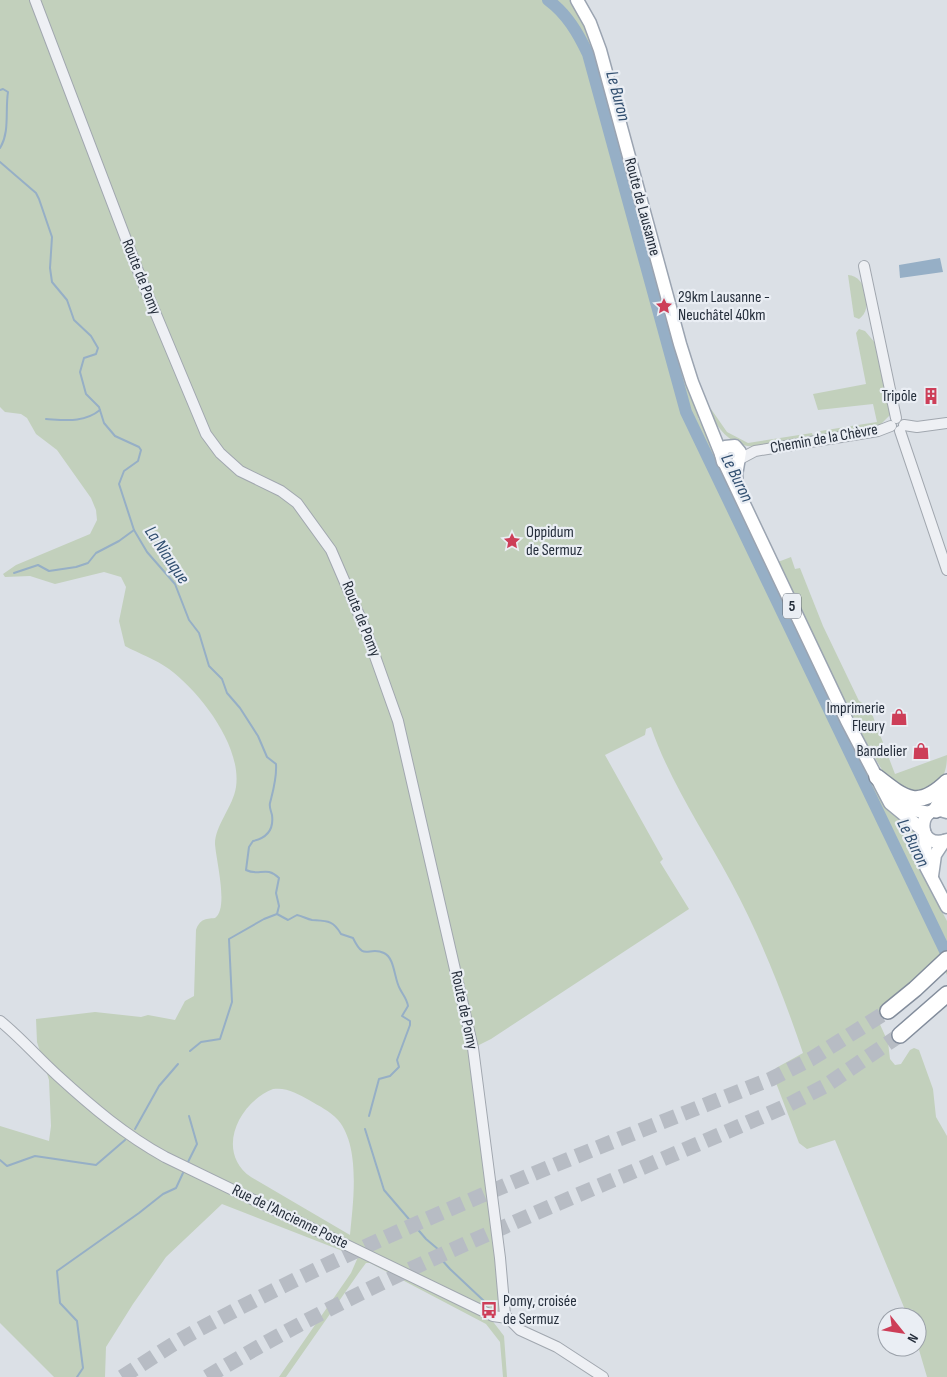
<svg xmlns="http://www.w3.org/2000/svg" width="947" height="1377" font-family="'Sofia Sans Condensed',sans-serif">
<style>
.green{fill:#c2d0bc;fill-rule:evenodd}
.water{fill:#96afc6}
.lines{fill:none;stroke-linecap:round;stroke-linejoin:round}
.stream{stroke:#96afc6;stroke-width:2}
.river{stroke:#96afc6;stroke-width:12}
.highway-tunnel{stroke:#b7bcc4;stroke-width:15;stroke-dasharray:15 8;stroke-linecap:butt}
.minor-casing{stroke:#a1a7af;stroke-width:12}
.major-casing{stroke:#9ba4b1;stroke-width:15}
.highway-casing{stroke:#838d9c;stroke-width:18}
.minor{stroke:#eef0f4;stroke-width:10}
.major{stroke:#fff;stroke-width:12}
.highway{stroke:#fff;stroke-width:15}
.labels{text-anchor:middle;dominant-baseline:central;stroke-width:4.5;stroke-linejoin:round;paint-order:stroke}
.shield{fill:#eaeef4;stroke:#606872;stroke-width:1}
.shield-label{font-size:15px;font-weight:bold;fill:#252e3b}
.street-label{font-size:16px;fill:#252e3b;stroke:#eaeef4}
.poi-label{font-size:16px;fill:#252e3b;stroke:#eaeef4;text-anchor:start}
.water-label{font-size:18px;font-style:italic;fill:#304e6f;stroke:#eaeef4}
</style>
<rect width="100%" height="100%" fill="#dbe0e6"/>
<!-- green -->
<g class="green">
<path d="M0,0h577l10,16 113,401 -2,1 16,29 3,15 6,8 103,217 93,148 8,42 -2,2 22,42v54l-5,-10 -65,53 11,24 2,17 5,6 6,-1 9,-14 4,-2 5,2 14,39 3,28 11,19v241h-20l-10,-34v-26h-9l-73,-177 -28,9 -8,-6 -26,-68 3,-7 27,-15c-20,-59 -43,-117 -72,-171 -28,-52 -61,-100 -80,-155l-5,2 -1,6 -40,20 58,104 -3,3 29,47 -198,130 -18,9 32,267 -14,4 13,17 3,41h-4l-3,-35 -14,-18 -116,-61h-4l-6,8 -74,106h-7l72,-104 7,-16 -136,-53 -56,53 -33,47 -27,43 -1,30h-51l-54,-54v-197l49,15 2,-15 -2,-46 -12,-38 -1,-23 59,-7 46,5 7,-2 27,5 10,-19 9,-5 2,-66c4,-11 9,-11 19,-12 14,-9 1,-58 0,-74 0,-19 18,-37 21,-57 6,-41 -36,-95 -67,-118 -14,-10 -29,-15 -44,-23l-6,-25 7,-34 -5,-10 -17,-5 -49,12 -25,-8 -25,1 -2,-3 13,-9 74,-31 7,-14 -1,-10 -5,-12 -34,-48 -21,-16 -9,-16 -6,-4 -16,-2 -5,-5zM273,1089c14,-2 25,5 36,11 10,6 21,11 29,20 23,27 15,83 12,115l-99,-58c-36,-25 -13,-74 22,-88z"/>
<path d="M848,275c19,1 26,34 11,44l-5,-2z"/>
<polygon points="859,329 865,331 876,344 890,415 879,426 823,436 820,431 877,422 873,404 818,410 813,394 866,384 856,333"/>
<path d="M708,409h3l16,23 21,11 64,-10 1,3 -2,2c-48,8 -78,24 -103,-29z"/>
<path d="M791,557l4,12 5,-1 23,58 36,75 10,5 26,68 52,-19c0,25 -9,28 -28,41l-32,-18 -37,-61 -72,-155z"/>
</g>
<!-- water -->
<polygon class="water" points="940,258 943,272 900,278 899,265"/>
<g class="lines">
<!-- stream -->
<g class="stream">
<path d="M0,90l3,-1 5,3c-3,19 2,40 -8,56"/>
<path d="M0,162l36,31 3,6 13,38 -2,31 2,14 15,18 7,20 17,16 7,12 -2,6 -12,4 -4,14 6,22 13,13 5,16 11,13 24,11 2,3 -3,11 -14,10 -5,13 15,46 13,22 28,32 14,36 10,13 10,33 13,13 5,14 13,15 18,28 9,21 9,7c1,14 -3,27 -6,39 -1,4 1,8 2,12 2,15 -6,23 -19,26l-4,6 -3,23c13,7 20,-5 33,8l-3,15 3,13 -2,8"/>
<path d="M46,419c19,1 38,4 54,-9"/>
<polyline points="14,573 38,565 49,571 76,567 88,563 96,553 119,541 134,530"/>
<path d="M190,1051l11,-9 19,-3 12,-37 -3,-63 35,-20 13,-5 11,6 9,-5c5,1 10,4 15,5 15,1 21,0 29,14l12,4c12,25 15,7 31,15 11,5 10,26 16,36 3,6 7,10 8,17l-6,10 8,5v4l-13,35 2,7 -9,9 -11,3 -10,37"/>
<polyline points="135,1129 159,1086 178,1064"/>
<polyline points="365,1129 384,1190 426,1239 439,1250 441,1259 450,1269 484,1301"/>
<polyline points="0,1160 7,1166 35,1156 96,1165 125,1140"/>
<polyline points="188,1162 197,1144 189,1116"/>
<polyline points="77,1377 83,1368 77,1321 60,1303 57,1271 139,1213 163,1194 176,1188 183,1173"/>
</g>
<!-- river -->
<path class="river" d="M548,0c19,14 30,33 40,54l98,358 261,543"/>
<!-- highway-tunnel -->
<g class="highway-tunnel">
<path d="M122,1377c24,-15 48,-32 74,-46 184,-100 380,-175 575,-252l40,-20 77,-48"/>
<path d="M207,1377c183,-111 384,-185 579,-271l39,-20 75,-51"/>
</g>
<!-- minor casing -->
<g class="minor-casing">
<g id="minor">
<polyline points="35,0 140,276 206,434 220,453 240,471 281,491 297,503 331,550 366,631 398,721 473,1048 500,1258 505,1315 520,1330 557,1347 603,1377"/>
<polyline points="864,266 896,418"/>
<polyline points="904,425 917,427 947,423"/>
<polyline points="900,431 947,570"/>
<polyline points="740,459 755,451 878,431 891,426"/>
<path d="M0,1021c21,17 38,37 58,55 34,31 67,59 107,81l328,159 14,2"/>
</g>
</g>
<!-- major casing -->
<g class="major-casing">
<g id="major">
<polyline points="577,0 590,23 600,50 680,344 692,382 721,454"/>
<polyline points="725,464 847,721 890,803 924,831"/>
<polyline points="737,484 736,475 740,452 735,446 725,447 721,454 723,462 730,466 737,464"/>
<polyline points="893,797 914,810 929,813"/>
<path d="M947,812c-31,-13 -32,40 0,28"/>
<polyline points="925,834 926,867 947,907"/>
<polyline points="932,876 935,855 944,841"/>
</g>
</g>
<!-- highway casing -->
<g class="highway-casing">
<g id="highway">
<path d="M877,777c28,22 41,33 70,5"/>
<polyline points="936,810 947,792"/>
<polyline points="888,1011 915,989 947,959"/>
<polyline points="900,1035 947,994"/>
</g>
</g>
<!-- minor -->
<use href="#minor" class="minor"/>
<!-- major -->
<use href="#major" class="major"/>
<!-- highway -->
<use href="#highway" class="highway"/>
</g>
<!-- icons -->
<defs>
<g id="sight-bare" transform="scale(1.35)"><path d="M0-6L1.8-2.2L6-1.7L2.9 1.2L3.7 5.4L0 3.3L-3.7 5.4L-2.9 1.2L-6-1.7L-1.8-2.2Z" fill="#cd3e58" stroke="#eaeef4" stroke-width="2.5" paint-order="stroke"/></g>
<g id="building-bare" transform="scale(1.35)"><path d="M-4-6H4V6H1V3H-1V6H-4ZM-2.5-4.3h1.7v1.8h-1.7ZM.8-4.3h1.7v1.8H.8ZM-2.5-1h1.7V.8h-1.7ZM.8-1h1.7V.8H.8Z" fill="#cd3e58" stroke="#eaeef4" stroke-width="2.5" paint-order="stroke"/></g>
<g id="shop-bare" transform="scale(1.35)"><path d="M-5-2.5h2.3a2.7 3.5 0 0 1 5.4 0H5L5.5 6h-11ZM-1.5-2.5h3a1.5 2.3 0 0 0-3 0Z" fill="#cd3e58" stroke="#eaeef4" stroke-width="2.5" paint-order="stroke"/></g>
<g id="bus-bare" transform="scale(1.35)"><path d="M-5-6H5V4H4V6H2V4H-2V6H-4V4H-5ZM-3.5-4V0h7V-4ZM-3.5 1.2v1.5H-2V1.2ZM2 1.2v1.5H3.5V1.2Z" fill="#cd3e58" stroke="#eaeef4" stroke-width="2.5" paint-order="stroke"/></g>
</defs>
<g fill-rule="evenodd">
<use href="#sight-bare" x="664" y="306"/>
<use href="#building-bare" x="931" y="396"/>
<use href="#sight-bare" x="512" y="541"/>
<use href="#shop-bare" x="899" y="717"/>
<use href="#shop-bare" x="921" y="751"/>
<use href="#bus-bare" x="489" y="1310"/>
</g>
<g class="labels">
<!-- shield labels -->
<rect class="shield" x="783" y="593.5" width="18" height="25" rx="4"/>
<g class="shield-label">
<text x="792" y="606">5</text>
</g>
<!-- street labels -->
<g class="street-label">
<text transform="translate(642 207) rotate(75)">Route de Lausanne</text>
<text transform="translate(141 277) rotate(68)">Route de Pomy</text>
<text transform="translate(824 439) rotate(-10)">Chemin de la Chèvre</text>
<text transform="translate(361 619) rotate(68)">Route de Pomy</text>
<text transform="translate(464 1010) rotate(78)">Route de Pomy</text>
<text transform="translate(290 1217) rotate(26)">Rue de l'Ancienne Poste</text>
</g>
<!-- poi labels -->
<g class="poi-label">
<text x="678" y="297">29km Lausanne -<tspan x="678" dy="18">Neuchâtel 40km</tspan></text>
<text x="917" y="396" text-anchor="end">Tripōle</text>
<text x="526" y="532">Oppidum<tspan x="526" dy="18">de Sermuz</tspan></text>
<text x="885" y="708" text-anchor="end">Imprimerie<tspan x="885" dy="18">Fleury</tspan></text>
<text x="907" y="751" text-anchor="end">Bandelier</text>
<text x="503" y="1301">Pomy, croisée<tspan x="503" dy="18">de Sermuz</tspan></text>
</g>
<!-- water labels -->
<g class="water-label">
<text transform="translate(618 96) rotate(75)">Le Buron</text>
<text transform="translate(737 478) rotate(64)">Le Buron</text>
<text transform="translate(167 555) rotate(56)">La Niauque</text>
<text transform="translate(913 843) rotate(64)">Le Buron</text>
</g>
</g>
<!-- north arrow -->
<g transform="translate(902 1332) rotate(120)"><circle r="24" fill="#eaeef4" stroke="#9ba1aa"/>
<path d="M0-4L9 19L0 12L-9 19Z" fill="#cd3e58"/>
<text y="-8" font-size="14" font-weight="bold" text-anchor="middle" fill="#252e3b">N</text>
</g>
</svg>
